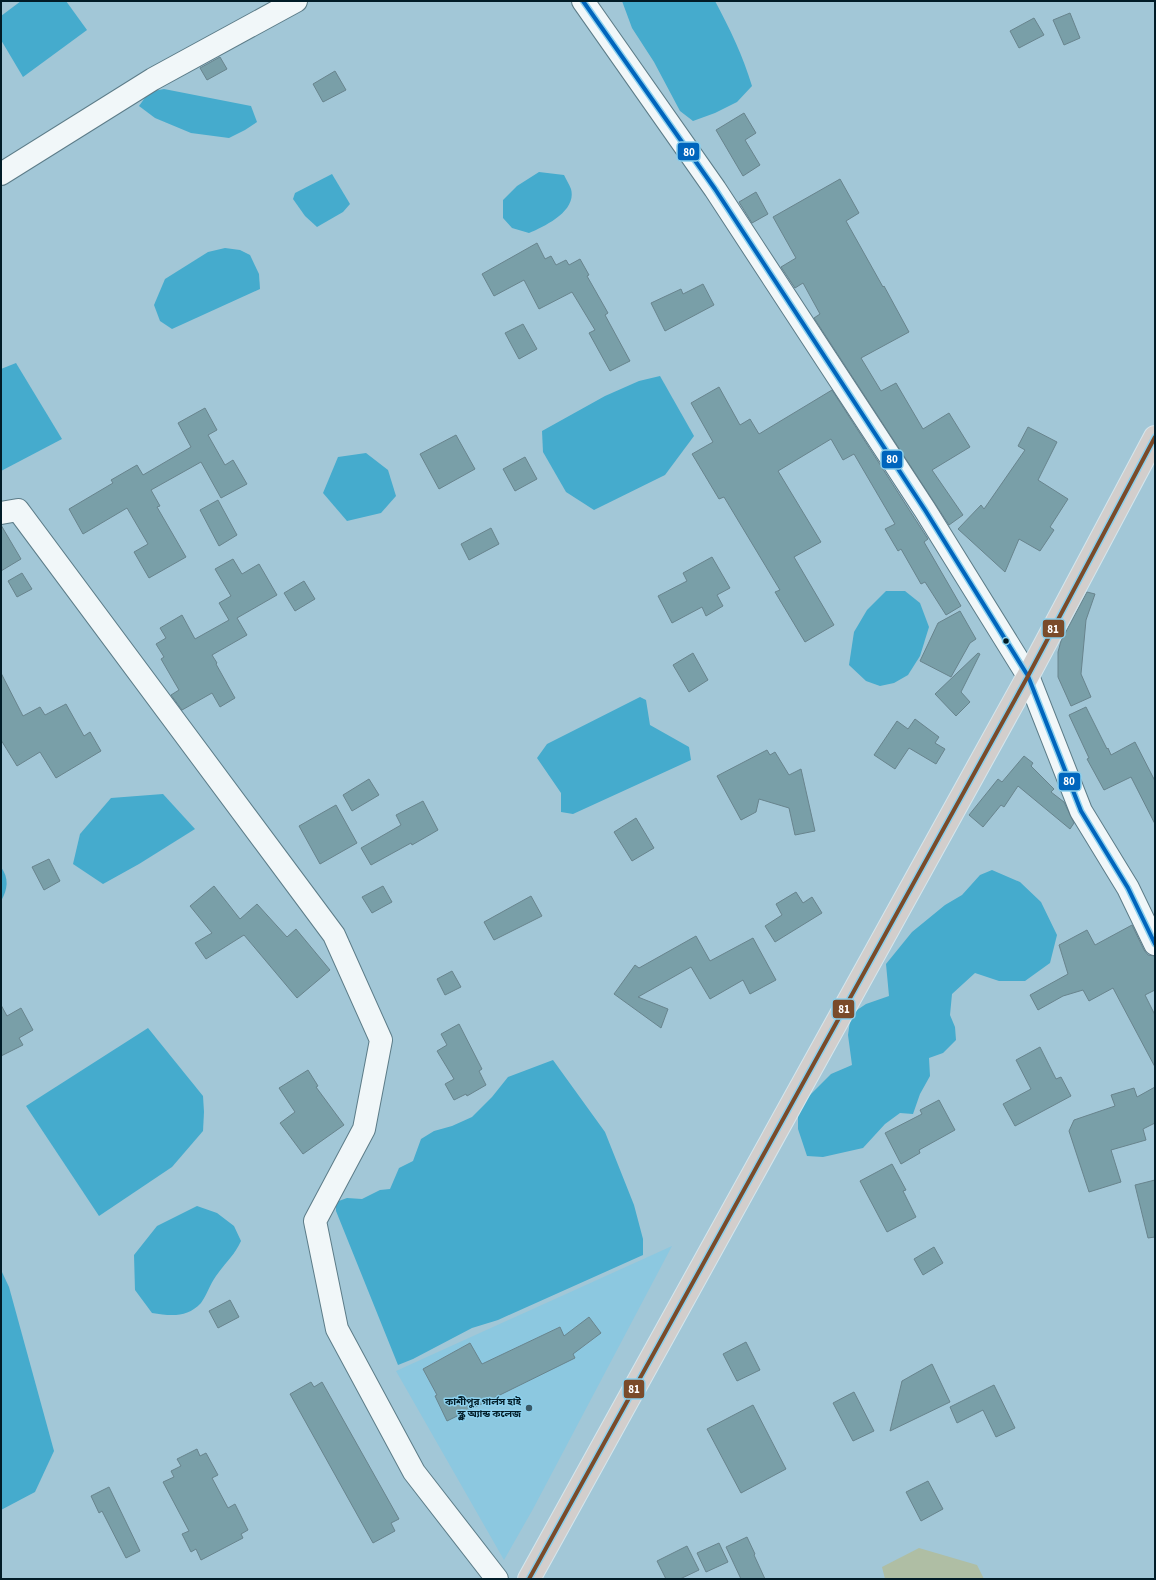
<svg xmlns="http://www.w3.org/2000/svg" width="1156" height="1580" font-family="'Source Sans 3','Noto Sans Bengali',sans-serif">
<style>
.built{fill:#8cc8e0;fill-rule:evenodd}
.green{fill:#afbea4}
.water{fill:#45abcd}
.building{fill:#799fa8;stroke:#68848d}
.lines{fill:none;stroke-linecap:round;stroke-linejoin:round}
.minor-casing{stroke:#5c7c88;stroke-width:24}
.highway-casing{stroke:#d5e6ed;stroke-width:24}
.minor{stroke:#f1f7f9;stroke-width:22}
.highway{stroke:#d2cecc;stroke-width:22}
.bus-1-casing{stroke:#8cd0ed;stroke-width:7}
.bus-2-casing{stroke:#8cd0ed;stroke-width:7}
.bus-1{stroke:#0065bd;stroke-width:4}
.bus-2{stroke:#7a4b2a;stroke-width:4}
.bus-dot{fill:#011c27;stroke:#8cd0ed;stroke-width:1.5}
.poi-dot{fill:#395865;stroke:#8cd0ed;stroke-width:1.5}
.labels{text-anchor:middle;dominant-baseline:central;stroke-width:3;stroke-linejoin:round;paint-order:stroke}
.poi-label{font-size:10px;font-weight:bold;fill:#011c27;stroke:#8cd0ed;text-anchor:end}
.line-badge{stroke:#8cd0ed;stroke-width:1.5}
.badge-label{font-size:11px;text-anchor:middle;font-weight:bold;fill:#fff}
</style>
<rect width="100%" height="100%" fill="#a2c7d7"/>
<!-- built -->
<path class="built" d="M672,1246l-139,263 -29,51 -108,-189zM589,1317l12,16 -16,13 -12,-16zM560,1327l15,31 -73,-3zM470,1343l13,24 -47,26 -13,-24zM490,1368l-43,52 -12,-25z"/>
<!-- green -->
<polygon class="green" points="919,1548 977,1565 984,1579 885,1579 882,1567"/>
<!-- water -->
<g class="water">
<polygon points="21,1 66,1 87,30 23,77 1,40 1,16"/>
<path d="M622,1h93c15,28 28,55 37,85l-15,16 -22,11 -22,8 -13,-10 -26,-49 -22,-34z"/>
<polygon points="164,89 251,106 257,122 245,130 229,138 191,133 155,118 139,106 149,92"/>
<path d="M539,172l25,3c2,4 5,9 7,14 6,22 -26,37 -42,44l-17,-5 -9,-10v-18l14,-14z"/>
<polygon points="332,174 350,204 343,212 317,227 305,216 293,199 295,193"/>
<polygon points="225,248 240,250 250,255 259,274 260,289 172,329 160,321 154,305 165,279 208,252"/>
<polygon points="16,363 62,439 1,471 1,369"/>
<polygon points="660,376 694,436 665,475 594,510 566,492 543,452 542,431 605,396 639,381"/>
<polygon points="366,453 388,470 396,496 381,513 347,521 323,493 338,457"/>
<polygon points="886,591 905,591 920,603 929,627 920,656 908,675 894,683 880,686 866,681 849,665 854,632 867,610"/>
<polygon points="640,697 646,700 650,725 689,747 691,760 573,814 561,812 561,793 537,758 547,744"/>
<polygon points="163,794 195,829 139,864 103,884 73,864 80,834 111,798"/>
<path d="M1,867c8,11 7,22 0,34z"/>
<polygon points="992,870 1020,882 1041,902 1057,935 1050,963 1025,981 999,981 975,973 952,994 950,1015 955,1027 956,1040 943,1053 929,1058 930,1076 920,1094 913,1114 900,1113 885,1124 863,1148 823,1157 807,1156 798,1129 798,1107 831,1074 852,1065 848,1035 851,1014 866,1004 889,996 886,964 912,932 945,905 962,895 980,875"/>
<polygon points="148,1028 203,1096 204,1112 203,1131 172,1167 99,1216 26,1106"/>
<polygon points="553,1060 605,1132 634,1205 643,1239 643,1255 498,1320 472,1328 413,1359 398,1365 336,1211 336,1202 347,1198 362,1199 380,1190 390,1189 399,1168 413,1161 421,1139 434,1131 452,1126 472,1117 492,1097 508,1077"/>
<path d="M197,1206l20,7 17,13 7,15c-7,15 -16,22 -25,35 -6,8 -9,19 -15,27 -14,15 -30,13 -49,10l-17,-23 -1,-35 23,-29z"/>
<polygon points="1,1270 9,1287 54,1451 35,1492 1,1510"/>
</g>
<!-- building -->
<g class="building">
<polygon points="1070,13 1080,38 1064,45 1053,20"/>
<polygon points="1034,18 1044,35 1019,48 1010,31"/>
<polygon points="220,57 227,69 207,80 200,68"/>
<polygon points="335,71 346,90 323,102 313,84"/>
<polygon points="744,113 756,133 745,140 760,165 743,176 716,130"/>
<polygon points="840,179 859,213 846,221 883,287 884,286 909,332 861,358 881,391 896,383 923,429 949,413 970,447 932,470 963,515 949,525 814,318 820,314 803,283 795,288 781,267 796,258 773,217"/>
<polygon points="756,192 768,214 752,223 739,202"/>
<polygon points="537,243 545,259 551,256 556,265 566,260 569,265 580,259 589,275 587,276 608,313 605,315 630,361 610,371 589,333 595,330 572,292 539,309 524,280 494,296 482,274"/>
<polygon points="703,284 714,305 665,331 651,303 681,289 683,294"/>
<polygon points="523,324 537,349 519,359 505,333"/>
<polygon points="719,387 740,425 750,419 759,434 832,390 928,539 924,542 961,606 946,615 925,582 921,584 901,549 898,551 885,529 895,524 854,454 843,460 831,439 778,471 821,542 794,557 834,625 805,642 775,592 780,590 724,497 719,499 692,454 713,442 691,403"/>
<polygon points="205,408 217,430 208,435 225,465 233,460 247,484 221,498 201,462 151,490 160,506 157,507 186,557 149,578 134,552 148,544 127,508 83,534 69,509 113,483 111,480 137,465 143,475 191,447 178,423"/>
<polygon points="1028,427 1057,442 1038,480 1068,499 1050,527 1054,530 1040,551 1019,539 1005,572 958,529 981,505 984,509 1025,450 1018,446"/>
<polygon points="456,435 475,469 439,489 420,454"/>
<polygon points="525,457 537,479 515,491 503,469"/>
<polygon points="218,500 237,535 219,546 200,510"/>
<polygon points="1,525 21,559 1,571"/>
<polygon points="491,528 499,544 469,560 461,544"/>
<polygon points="712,557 730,588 717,595 723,606 706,616 702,607 672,623 658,596 687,581 683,573"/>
<polygon points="233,559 242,574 259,564 277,595 237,618 247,635 212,655 217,663 216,664 235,698 220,707 212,693 182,710 171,695 179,690 161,659 164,657 156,644 166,638 160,628 182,615 195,639 229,620 219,603 231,596 215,569"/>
<polygon points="22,573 32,589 17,597 8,581"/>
<polygon points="304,581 315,599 295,611 284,593"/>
<polygon points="1087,592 1095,594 1086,620 1081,674 1091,697 1071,706 1058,677 1058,652 1061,641"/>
<polygon points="960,611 976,639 970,643 951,677 920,661 938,623"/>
<polygon points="693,653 708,680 689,692 673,665"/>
<polygon points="978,653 980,654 961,692 970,702 956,716 935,694"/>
<polygon points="1,673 23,716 40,707 45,715 66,704 84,736 90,732 101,751 56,778 40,752 17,766 1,740"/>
<polygon points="1086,707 1107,749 1108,748 1111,755 1135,742 1155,781 1155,824 1131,777 1104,790 1087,759 1089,758 1069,715"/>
<polygon points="915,719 939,737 935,743 945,749 936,764 909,748 895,769 874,755 897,721 908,729"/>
<polygon points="767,750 770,755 775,752 789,775 801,769 815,831 795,835 789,808 759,799 756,812 741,820 717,776"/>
<polygon points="1024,756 1033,763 1031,766 1054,789 1051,792 1064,802 1074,823 1070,829 1018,786 1004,807 1001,805 983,827 969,815 998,779 1002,782"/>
<polygon points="369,779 379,795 352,811 343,795"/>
<polygon points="423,801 438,830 412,845 411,843 371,865 361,848 401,825 396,815"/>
<polygon points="336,805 357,843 320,864 299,826"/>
<polygon points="636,818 654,848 632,861 614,832"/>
<polygon points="49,859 60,881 44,890 32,867"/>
<polygon points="214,886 240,919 257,904 287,937 296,929 330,970 297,998 244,935 206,959 195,943 212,933 190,906"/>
<polygon points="383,886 392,902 372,913 362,897"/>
<polygon points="796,892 803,903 812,897 822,913 775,942 765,926 782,915 776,904"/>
<polygon points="531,896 542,916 494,940 484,922"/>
<polygon points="1132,925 1144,950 1148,955 1155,956 1155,990 1145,995 1155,1015 1155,1067 1113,988 1089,1001 1083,990 1063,996 1038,1010 1030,995 1068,974 1059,945 1087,930 1095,945"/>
<polygon points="696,936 710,961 753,938 776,980 750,994 743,980 710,999 691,967 638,997 668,1009 661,1028 614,994 635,965 639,968"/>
<polygon points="452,971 461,987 445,995 437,979"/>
<polygon points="1,1005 7,1016 21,1008 33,1030 19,1038 23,1045 1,1056"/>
<polygon points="459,1024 482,1069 479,1071 486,1085 467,1096 466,1094 454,1100 445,1084 454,1079 437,1051 447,1045 441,1034"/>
<polygon points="1040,1047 1056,1079 1061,1077 1071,1096 1015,1126 1003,1104 1031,1089 1016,1060"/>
<polygon points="308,1070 318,1086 316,1087 344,1125 303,1154 280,1123 295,1112 279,1088"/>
<polygon points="1155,1087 1155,1123 1143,1129 1146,1140 1111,1150 1121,1182 1089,1192 1069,1131 1074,1120 1115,1106 1111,1095 1134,1088 1137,1097"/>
<polygon points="939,1100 955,1130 919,1150 920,1153 901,1164 885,1133 922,1114 920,1110"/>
<polygon points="892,1164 906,1190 903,1191 916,1217 887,1232 860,1181"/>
<polygon points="1155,1180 1155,1237 1148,1238 1135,1185"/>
<polygon points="934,1247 943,1263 923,1275 914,1259"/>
<polygon points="230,1300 239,1317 218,1328 209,1311"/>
<polygon points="589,1317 601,1333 573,1354 575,1358 447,1421 435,1396 437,1395 423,1369 470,1343 482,1364 560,1327 564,1336"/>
<polygon points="746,1342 760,1370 737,1381 723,1354"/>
<polygon points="932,1364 950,1402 890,1431 902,1381"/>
<polygon points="311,1382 314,1387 322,1382 399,1519 391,1523 395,1531 373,1543 290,1394"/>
<polygon points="994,1385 1015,1428 996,1437 983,1410 957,1423 950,1407"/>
<polygon points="854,1392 874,1431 853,1441 833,1403"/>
<polygon points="753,1405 786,1469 741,1493 707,1429"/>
<polygon points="197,1449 200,1456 206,1453 218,1475 212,1478 228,1508 235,1504 248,1530 241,1534 243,1538 201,1560 196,1549 191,1552 182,1534 189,1531 163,1482 174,1477 171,1471 181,1466 177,1459"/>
<polygon points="928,1481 943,1509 921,1521 906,1492"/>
<polygon points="109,1487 140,1551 126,1558 102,1511 99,1513 91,1496"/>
<polygon points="747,1537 755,1554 754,1555 765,1579 741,1579 726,1547"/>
<polygon points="719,1543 728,1562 706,1572 697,1553"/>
<polygon points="687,1546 699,1570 680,1579 666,1579 657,1561"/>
</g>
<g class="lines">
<!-- minor casing -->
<g class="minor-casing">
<g id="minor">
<polyline points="583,1 715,189 925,510 1028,676 1081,811 1128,888 1155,944"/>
<polyline points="1,174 153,79 296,1"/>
<polyline points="1,513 18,510 334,935 381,1040 364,1129 315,1221 337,1329 414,1472 497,1579"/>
</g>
</g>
<!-- highway casing -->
<g class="highway-casing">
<polyline id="highway" points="529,1579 1028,676 1155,437"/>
</g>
<!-- minor -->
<use href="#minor" class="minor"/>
<!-- highway -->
<use href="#highway" class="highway"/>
<!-- bus-1 casing -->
<g class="bus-1-casing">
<polyline id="bus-1" points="583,1 715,189 925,510 1028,676 1081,811 1128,888 1155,944"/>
</g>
<!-- bus-2 casing -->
<g class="bus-2-casing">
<polyline id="bus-2" points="529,1579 1028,676 1155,437"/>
</g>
<!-- bus-1 -->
<use href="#bus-1" class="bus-1"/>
<!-- bus-2 -->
<use href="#bus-2" class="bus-2"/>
</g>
<!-- markers -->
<circle class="bus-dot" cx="1006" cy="641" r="3.5"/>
<circle class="poi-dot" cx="529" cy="1408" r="4"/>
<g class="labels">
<!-- poi labels -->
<g class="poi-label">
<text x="521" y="1402">কাশীপুর গার্লস হাই<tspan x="521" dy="12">স্কুল অ্যান্ড কলেজ</tspan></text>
</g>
</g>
<g class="line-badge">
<rect x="677" y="142" width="23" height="19" rx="4" fill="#0065bd"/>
<rect x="881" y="450" width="22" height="19" rx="4" fill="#0065bd"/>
<rect x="1042" y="619" width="23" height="19" rx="4" fill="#7a4b2a"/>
<rect x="1058" y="772" width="23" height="19" rx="4" fill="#0065bd"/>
<rect x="832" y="999" width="23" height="20" rx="4" fill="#7a4b2a"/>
<rect x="623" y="1379" width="22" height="20" rx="4" fill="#7a4b2a"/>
</g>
<g class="badge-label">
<text x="689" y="156">80</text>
<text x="892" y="463">80</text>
<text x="1053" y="633">81</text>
<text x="1069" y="785">80</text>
<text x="844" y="1013">81</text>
<text x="634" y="1393">81</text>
</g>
<!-- border -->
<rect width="1156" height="1580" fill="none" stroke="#011c27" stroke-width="4"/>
</svg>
